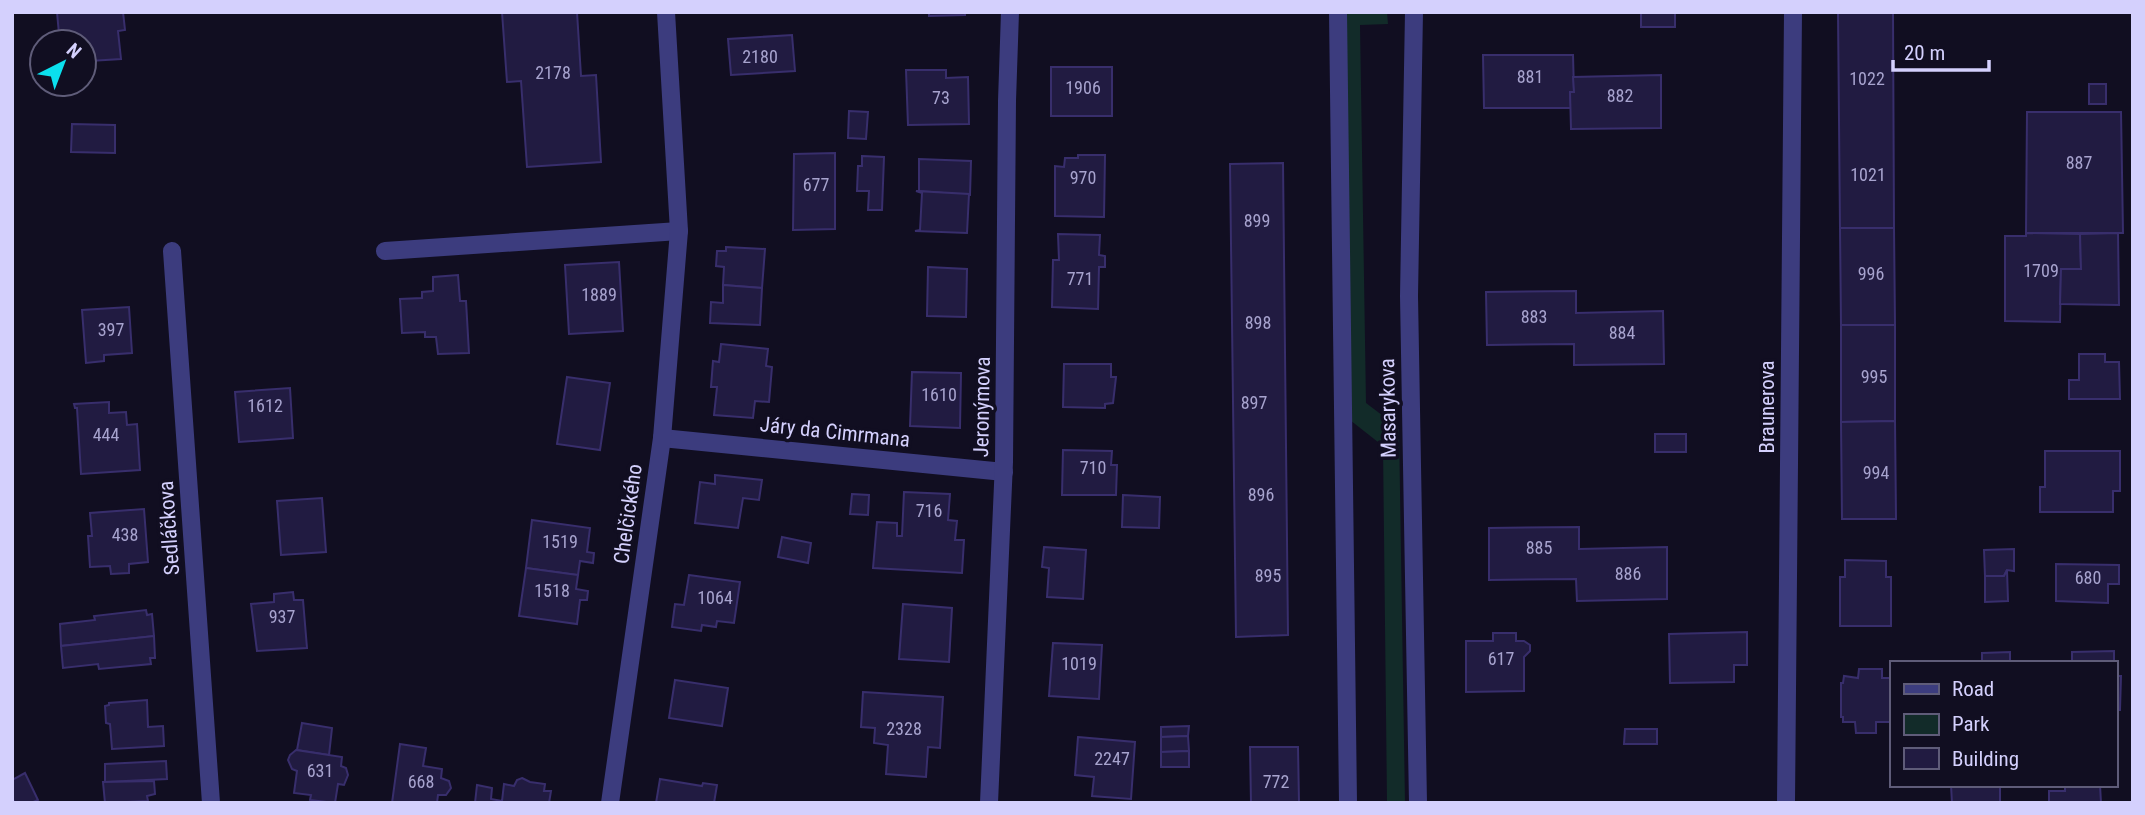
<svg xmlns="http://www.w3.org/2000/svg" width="2145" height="815" font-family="'Roboto Condensed',sans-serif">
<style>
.green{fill:#122b29}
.building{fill:#211b41;stroke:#382e6c;stroke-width:2}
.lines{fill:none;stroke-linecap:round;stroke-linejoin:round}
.minor{stroke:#3c3c7e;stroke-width:18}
.labels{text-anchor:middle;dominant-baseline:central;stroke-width:7;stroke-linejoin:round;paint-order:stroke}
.number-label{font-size:18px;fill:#a7a3ce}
.street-label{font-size:21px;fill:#d4d0fd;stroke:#110e21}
</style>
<rect width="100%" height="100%" fill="#110e21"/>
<!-- green -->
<polygon class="green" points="1344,12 1387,12 1388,24 1360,25 1366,403 1399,428 1405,803 1387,803 1383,446 1350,420"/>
<!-- building -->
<g class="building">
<polygon points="57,12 123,12 125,30 118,31 121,59 90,61 88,49 84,42 80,42 71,34 59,34"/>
<polygon points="502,12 577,12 581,76 596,75 601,162 527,167 521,81 507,82"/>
<polygon points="929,12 965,12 965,15 929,16"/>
<rect x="1641" y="12" width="34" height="15"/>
<polygon points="1838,12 1893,12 1894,228 1840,228"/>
<polygon points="792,35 795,71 731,75 728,39"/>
<polygon points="1483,55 1573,55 1574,92 1570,92 1571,108 1484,108"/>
<rect x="1051" y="67" width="61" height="49"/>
<polygon points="906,70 946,70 946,78 968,77 969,124 908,125"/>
<polygon points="1661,75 1661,128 1571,129 1570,92 1574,92 1573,77"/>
<rect x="2089" y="84" width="17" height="20"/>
<polygon points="849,111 868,112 866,139 848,138"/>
<polygon points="2027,112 2121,112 2123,233 2026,233"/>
<polygon points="72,124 115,125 115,153 71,152"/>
<polygon points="835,153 835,229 793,230 794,154"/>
<polygon points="1078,155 1105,155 1104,217 1055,216 1055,166 1064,167 1065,158 1078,158"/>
<polygon points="862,156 884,157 882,210 868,210 869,191 857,191 858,166 862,166"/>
<polygon points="919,159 971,161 970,195 919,191"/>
<polygon points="1283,163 1288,635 1236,637 1230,164"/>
<polygon points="916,191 969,194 967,233 915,231 920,230 922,193"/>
<polygon points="1840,228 1894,228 1895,325 1841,325"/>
<polygon points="2026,233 2080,234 2081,269 2061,269 2060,322 2005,321 2005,236 2026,236"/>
<polygon points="2118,233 2119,305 2060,304 2061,269 2081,269 2080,234"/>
<polygon points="1058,234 1100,235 1099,255 1105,256 1105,267 1099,267 1098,309 1052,307 1053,260 1059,260"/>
<polygon points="726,247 765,249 762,288 723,285 724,267 716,266 717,251 726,251"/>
<polygon points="619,262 623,331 569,334 565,265"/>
<polygon points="928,267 967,269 966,317 927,316"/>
<polygon points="458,275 460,301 466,301 469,353 438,354 436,337 425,337 425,332 402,333 400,299 422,298 422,292 433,291 433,277"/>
<polygon points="723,285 762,288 760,325 710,323 711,302 723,303"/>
<polygon points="1576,291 1576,313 1663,311 1664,364 1574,365 1574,344 1487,345 1486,292"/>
<polygon points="129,307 132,353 104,355 104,361 86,363 82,310"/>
<polygon points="1841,325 1895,325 1895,421 1841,422"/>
<polygon points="721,344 768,349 766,366 772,367 769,402 755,401 753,418 714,415 717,387 711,387 713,361 719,362"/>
<polygon points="2079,354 2105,354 2105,362 2119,362 2120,399 2069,399 2069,380 2079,380"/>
<polygon points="1064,364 1111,364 1111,377 1116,377 1113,403 1105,404 1105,408 1063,407"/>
<polygon points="912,372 961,373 960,428 910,426"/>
<polygon points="567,377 610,383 600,450 557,444"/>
<polygon points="290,388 293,438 239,442 235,392"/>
<polygon points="109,402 109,413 126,412 127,425 137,424 140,470 81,474 77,408 75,408 74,404"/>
<polygon points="1895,421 1896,519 1842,519 1841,422"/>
<rect x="1655" y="434" width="31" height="18"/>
<polygon points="1063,450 1112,451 1111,465 1117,465 1116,495 1062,495"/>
<polygon points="2045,451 2120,451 2120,491 2113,491 2113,512 2040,512 2040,487 2045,487"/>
<polygon points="715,475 762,480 759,500 743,498 738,528 695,523 700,482 715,484"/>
<polygon points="904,492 950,494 948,520 957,521 955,540 964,540 962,573 873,568 877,522 897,523 897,536 902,536"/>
<polygon points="852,494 869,495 868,515 850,514"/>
<polygon points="1123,495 1160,497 1159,528 1122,527"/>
<polygon points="322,498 326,552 281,555 277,501"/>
<polygon points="144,509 148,562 129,564 129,573 111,574 110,566 90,567 88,536 92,536 90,513"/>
<polygon points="532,520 590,528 587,552 594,553 593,563 580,561 578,575 526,568"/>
<polygon points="1579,527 1579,549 1667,547 1667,599 1577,601 1576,579 1489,580 1489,528"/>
<polygon points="782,537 811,543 808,563 778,557"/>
<polygon points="1044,547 1086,550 1083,599 1047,597 1049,568 1042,567"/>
<polygon points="2014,549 2014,571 2007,570 2004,576 1985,576 1984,550"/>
<polygon points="1845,560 1886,561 1886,577 1891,577 1891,626 1840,626 1840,577 1845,577"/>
<polygon points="2056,564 2119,565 2119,584 2108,584 2108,603 2056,601"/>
<polygon points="526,568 578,575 576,589 588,591 587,600 580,600 577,624 519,616"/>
<polygon points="2007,570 2008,601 1985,602 1985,576 2004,576"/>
<polygon points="689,575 740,582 734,623 717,621 716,627 702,625 701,631 672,627 675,604 684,605"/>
<polygon points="293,592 294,600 303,600 307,648 257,651 251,604 274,602 274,594"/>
<polygon points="903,604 952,608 949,662 899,659"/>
<polygon points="146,610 147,615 152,614 154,636 61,646 60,624 95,620 94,616"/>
<polygon points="1747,632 1747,665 1734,665 1734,682 1670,683 1669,634"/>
<polygon points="1493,633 1516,633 1516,641 1524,641 1530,645 1530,651 1524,657 1524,691 1466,692 1466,641 1493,641"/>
<polygon points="154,636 155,658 150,658 151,664 99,669 98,664 63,668 61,646"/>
<polygon points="1053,643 1102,645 1099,699 1049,696"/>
<polygon points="2114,651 2114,663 2072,663 2072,652"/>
<polygon points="2010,652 2010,663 1982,663 1982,653"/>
<polygon points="1859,669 1882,669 1882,678 1891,678 1891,722 1876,722 1876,733 1856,733 1855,722 1843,722 1843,717 1841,717 1841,683 1843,683 1844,676 1858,678"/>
<polygon points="2115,669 2118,669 2118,676 2121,676 2120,710 2118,710 2118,717 2115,717"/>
<polygon points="675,680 728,688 722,726 669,718"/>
<polygon points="863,692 943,697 940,748 928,747 926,777 886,774 888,745 874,743 875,728 861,727"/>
<polygon points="147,700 148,727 163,726 164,746 112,749 110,724 106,723 105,706 109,705 109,703"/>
<polygon points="302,723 332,728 329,755 297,750"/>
<polygon points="1189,726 1188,736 1161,737 1161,727"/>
<polygon points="1625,729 1657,729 1657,744 1624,744"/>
<polygon points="1188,736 1189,751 1161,752 1161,737"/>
<polygon points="1078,737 1135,742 1131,799 1092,796 1094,777 1075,775"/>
<polygon points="400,744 426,748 423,766 442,769 441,778 449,781 451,788 446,795 438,795 437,803 392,803"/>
<polygon points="1250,747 1298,747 1299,803 1251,803"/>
<polygon points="296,750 342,757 341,766 346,768 348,775 344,785 338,784 335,803 310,800 311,795 294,793 297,771 292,769 288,760 290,755"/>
<polygon points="1189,751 1189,767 1161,767 1161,752"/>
<polygon points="166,761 167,779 105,782 105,764"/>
<polygon points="25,773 38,800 31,803 15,803 12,798 12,780"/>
<polygon points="522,778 530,782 545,784 544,791 551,791 549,803 475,803 477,785 492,788 491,799 502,801 504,784 514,786 517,780"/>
<polygon points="660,779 702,786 703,783 717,785 714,803 656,803"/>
<polygon points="154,781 155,794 147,796 148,801 105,803 103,782"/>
<polygon points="1951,785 2000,785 2000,803 1952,803"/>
<polygon points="2065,785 2100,785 2101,803 2049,803 2049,791 2065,791"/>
</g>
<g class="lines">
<!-- minor -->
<g class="minor">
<polyline points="1338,12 1348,803"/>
<polyline points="1414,12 1409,296 1418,803"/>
<polyline points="172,251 211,803"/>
<polyline points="385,251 679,231"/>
<polyline points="662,438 1004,472"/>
<polyline points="610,803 662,438 679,231 666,12"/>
<polyline points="989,803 1004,462 1007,101 1010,12"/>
<polyline points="1786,803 1793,12"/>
</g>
</g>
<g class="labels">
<!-- number labels -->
<g class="number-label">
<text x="760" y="56">2180</text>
<text x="553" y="72">2178</text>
<text x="1530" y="76">881</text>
<text x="1867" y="78">1022</text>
<text x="1083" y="87">1906</text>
<text x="1620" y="95">882</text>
<text x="941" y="97">73</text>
<text x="2079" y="162">887</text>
<text x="1868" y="174">1021</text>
<text x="1083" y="177">970</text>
<text x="816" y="184">677</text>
<text x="1257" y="220">899</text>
<text x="2041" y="270">1709</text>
<text x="1871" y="273">996</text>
<text x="1080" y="278">771</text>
<text x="599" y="294">1889</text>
<text x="1534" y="316">883</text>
<text x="1258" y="322">898</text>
<text x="111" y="329">397</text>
<text x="1622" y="332">884</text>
<text x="1874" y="376">995</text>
<text x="939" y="394">1610</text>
<text x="1254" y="402">897</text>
<text x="265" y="405">1612</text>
<text x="106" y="434">444</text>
<text x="1093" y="467">710</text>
<text x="1876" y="472">994</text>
<text x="1261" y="494">896</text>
<text x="929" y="510">716</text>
<text x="125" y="534">438</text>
<text x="560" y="541">1519</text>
<text x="1539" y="547">885</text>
<text x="1628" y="573">886</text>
<text x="1268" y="575">895</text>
<text x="2088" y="577">680</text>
<text x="552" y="590">1518</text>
<text x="715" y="597">1064</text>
<text x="282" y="616">937</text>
<text x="1501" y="658">617</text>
<text x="1079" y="663">1019</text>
<text x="904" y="728">2328</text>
<text x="1112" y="758">2247</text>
<text x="320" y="770">631</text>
<text x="421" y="781">668</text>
<text x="1276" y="781">772</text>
</g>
<!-- street labels -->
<g class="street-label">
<text transform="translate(982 407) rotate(-89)">Jeronýmova</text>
<text transform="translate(1767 407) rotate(-90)">Braunerova</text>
<text transform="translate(1388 408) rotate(-91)">Masarykova</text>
<text transform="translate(835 432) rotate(6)">Járy da Cimrmana</text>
<text transform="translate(628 514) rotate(-82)">Chelčického</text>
<text transform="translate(169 528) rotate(-94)">Sedláčkova</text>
</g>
</g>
<!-- border -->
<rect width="2145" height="815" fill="none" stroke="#d4d0fd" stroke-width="28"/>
<!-- legend -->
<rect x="1890" y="661" width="228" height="126" fill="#110e21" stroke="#5f5c79" stroke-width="2"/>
<rect x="1904" y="684" width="35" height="10" fill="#3c3c7e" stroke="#5f5c79" stroke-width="2"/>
<text x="1952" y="696" font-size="21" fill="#d4d0fd">Road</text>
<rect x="1904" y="714" width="35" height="21" fill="#122b29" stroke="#5f5c79" stroke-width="2"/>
<text x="1952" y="731" font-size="21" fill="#d4d0fd">Park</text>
<rect x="1904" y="748" width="35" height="21" fill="#211b41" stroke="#5f5c79" stroke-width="2"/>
<text x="1952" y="766" font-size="21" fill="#d4d0fd">Building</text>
<!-- north arrow -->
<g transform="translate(63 63) rotate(42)"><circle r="33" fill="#110e21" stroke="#5f5c79" stroke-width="2"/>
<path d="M0-5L12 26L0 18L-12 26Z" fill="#0be0ee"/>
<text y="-10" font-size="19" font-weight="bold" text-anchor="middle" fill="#d4d0fd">N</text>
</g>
<!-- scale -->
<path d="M1893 60v10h96v-10" fill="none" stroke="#d4d0fd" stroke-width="3.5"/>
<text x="1904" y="60" font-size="21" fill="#d4d0fd" stroke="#110e21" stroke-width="5" paint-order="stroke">20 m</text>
</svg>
